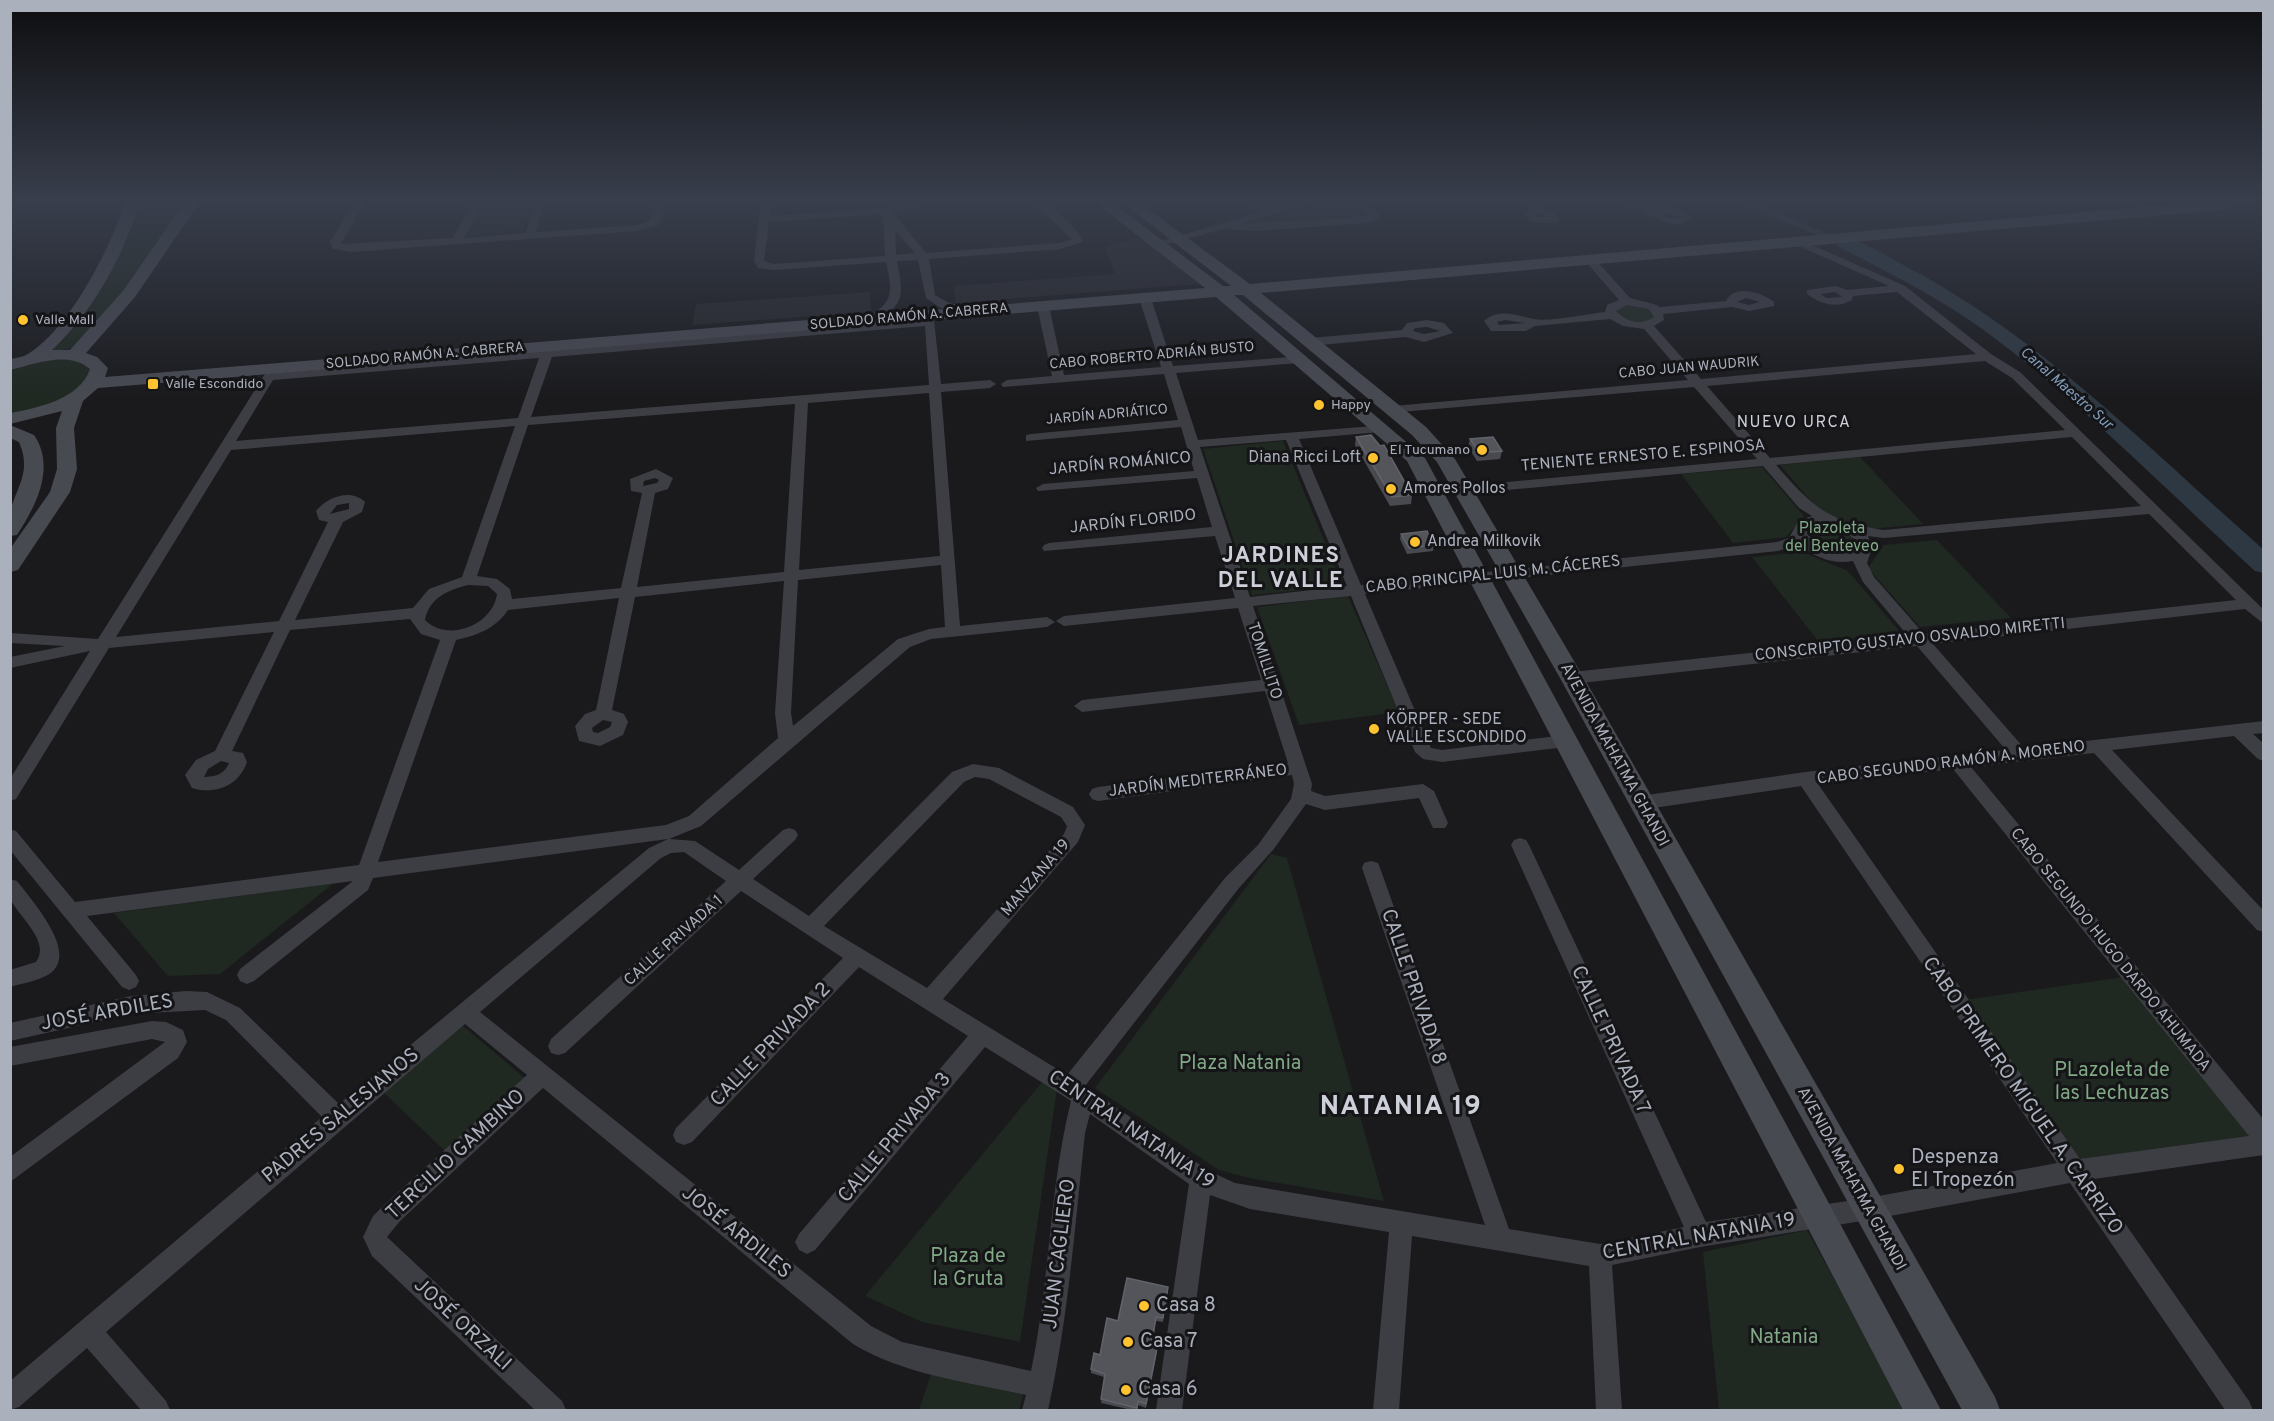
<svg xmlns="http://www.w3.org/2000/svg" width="2274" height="1421" font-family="Overpass,sans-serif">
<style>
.built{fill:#26262a}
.green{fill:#1f2821}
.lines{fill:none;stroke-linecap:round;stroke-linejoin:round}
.canal{fill:#2e3842;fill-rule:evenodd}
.river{fill:#2e3842;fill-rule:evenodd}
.minor{fill:#3d3d44;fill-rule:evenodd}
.secondary{fill:#484a52;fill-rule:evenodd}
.wall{fill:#484a4f}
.building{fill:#53555b;stroke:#61636a;stroke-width:1.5}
.poi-dot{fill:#ffc32f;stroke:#151518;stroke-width:2}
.labels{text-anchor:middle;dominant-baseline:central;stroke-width:6;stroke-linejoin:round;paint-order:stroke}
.far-street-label{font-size:14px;fill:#abb0bd;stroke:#151518}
.far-poi-label{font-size:14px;fill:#abb0bd;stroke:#151518;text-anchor:start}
.far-water-label{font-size:15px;font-style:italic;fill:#809cba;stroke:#151518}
.far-quarter-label{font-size:16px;letter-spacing:1.5px;fill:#cdcfd9;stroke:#151518}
.street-label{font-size:16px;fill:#abb0bd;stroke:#151518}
.poi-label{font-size:16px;fill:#abb0bd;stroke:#151518;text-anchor:start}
.park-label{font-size:16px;fill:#81a986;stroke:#151518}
.near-street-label{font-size:20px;fill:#abb0bd;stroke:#151518}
.near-park-label{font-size:20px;fill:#81a986;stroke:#151518}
.near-poi-label{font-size:20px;fill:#abb0bd;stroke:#151518;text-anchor:start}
.district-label{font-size:22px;font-weight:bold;letter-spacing:1.5px;fill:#cdcfd9;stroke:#151518}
.near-district-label{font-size:27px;font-weight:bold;letter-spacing:1.5px;fill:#cdcfd9;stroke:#151518}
</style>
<rect width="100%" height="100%" fill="#1a1a1d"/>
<!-- built -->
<g class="built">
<polygon points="1144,237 1200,284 956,303 953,286 1115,274 1105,247"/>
<polygon points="870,292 871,312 692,325 696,304"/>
</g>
<!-- green -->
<g class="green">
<polygon points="137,200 188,200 119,297 72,348 51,352"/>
<polygon points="484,200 534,200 522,231 468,236 467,230"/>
<polygon points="1329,200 1342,200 1367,215 1360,218 1251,226 1246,222"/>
<polygon points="1619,302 1656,309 1655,323 1623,322 1611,307"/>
<polygon points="71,358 96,367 74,396 11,416 10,369 43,360"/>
<polygon points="1283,441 1343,586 1252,595 1203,449"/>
<polygon points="1860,457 1923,524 1871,529 1822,514 1780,465"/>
<polygon points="1762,467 1804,516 1786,537 1733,543 1681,474"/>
<polygon points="1825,520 1861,538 1858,554 1821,553 1801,528"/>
<polygon points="1937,540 2011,618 1920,627 1868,568 1884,545"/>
<polygon points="1802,552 1848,571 1901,633 1819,642 1752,557"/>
<polygon points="1348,596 1399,712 1299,725 1257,607"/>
<polygon points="1271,854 1287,858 1384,1201 1249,1178 1219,1170 1095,1088"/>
<polygon points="334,883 220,974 168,976 114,913"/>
<polygon points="2131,976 2263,1137 2074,1171 1957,1001"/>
<polygon points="462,1025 526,1079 445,1151 382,1091"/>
<polygon points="1043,1081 1057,1089 1020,1342 922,1322 865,1296"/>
<polygon points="1807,1230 1907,1410 1719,1410 1703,1252"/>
<polygon points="932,1371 1024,1391 1019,1410 919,1410"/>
</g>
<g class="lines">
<!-- canal -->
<polygon class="canal" points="1732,200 1747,200 1831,235 1822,237"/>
<!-- river -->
<path class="river" d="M1846,237c21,6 42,20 61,30 135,71 243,183 357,283v23l-9,-2c-88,-80 -174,-169 -270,-240 -45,-33 -96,-58 -146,-84l-3,-4z"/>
<!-- minor -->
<g class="minor">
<polygon points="356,200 366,200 341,244 453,238 474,200 484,200 464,238 526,233 535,200 545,200 536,232 637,225 650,221 657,200 667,200 659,225 638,231 351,252 333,249 330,242"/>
<path d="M761,200h10l-2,16 119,-8 33,-8h20l-48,13 33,40 134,-10 12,-4 -43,-39c19,0 45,24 54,40l-1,2 -21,7 -132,10 6,36 14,8 29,7v4l-4,1 -33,-7 -15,-10 -8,-38 -21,1c7,35 8,45 -26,62l63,-3 7,64 49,-4 6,4 -6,4 -49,4 19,234 87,-9 8,5 -8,5 -116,12 -21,8 -209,179 -32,13 26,2 44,29 44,-40 6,-2 6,2 3,5 -3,5 -42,39 56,37 143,-144 21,-8 26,4 74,39 12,18 -7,17 -135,157 124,76 158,-197 33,-33 33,-46 3,-15 -2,-9 -194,26 -6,-2 -3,-5 3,-5 6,-2 190,-24 -23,-72 -183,21 -8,-6 8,-6 179,-20 -23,-72 -174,18 -8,-5 8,-5 171,-18 -20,-62 -171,15 -2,-3 2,-3 5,-2 163,-16 -15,-49 -159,13 -2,-3 7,-4 151,-13 -13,-44 -155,14v-6l5,-1 147,-14 -14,-46 -161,13 -2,-3 6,-4 45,-4 -15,-70 2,-2 10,2 15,69 97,-8 -22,-69 6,-3 6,3 22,68 130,-10v6l-4,1 -123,10 22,67 188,-15 1,3 -6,4 -82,7 62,146 416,-43 12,-4 9,-17 14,-5 -13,-8 -36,-42 -299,28 -7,-4 7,-4 293,-27 -63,-72 -305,26v-6l4,-1 295,-26 -44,-51 -21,-3 -13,-7 -75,7 -9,5h-35l-7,-10c15,-14 34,-5 50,-2 14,3 54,-5 71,-7l2,-7 12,-5 -32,-37v-4h8l35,39 27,7 2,2 67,-6c9,-17 35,-9 48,1v4l-25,5 -17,-4 -69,7 1,6 -10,6 47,53 275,-25 -79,-62 -44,4 -1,4c-15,9 -32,4 -45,-6v-4l29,-4 11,4 42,-4 -90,-40 -1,-2 5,-3 102,45 86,68 29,18 244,238v14l-19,-15 -312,35 91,104 240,-27v12l-11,1 11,10v17l-6,-2 -24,-23 -122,14 152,161v21l-7,-2 -163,-177 -123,14 293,353v35l-170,24 155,222 4,9h-28l-155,-227 -202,37 -168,27 -88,18 10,145h-26l-7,-144 -177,-30 -13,174h-26l16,-178 -139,-23 -40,-14 -28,215h-26l33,-226 -99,-70 -5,19c-10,93 -17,187 -37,277h-26l4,-15c-58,-13 -122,-20 -173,-51l-310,-256 -143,133 -13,16 175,164 4,9h-31l-163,-154 -9,-19 10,-21 11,-11 143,-130 -62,-51 -359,308 60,69 4,9h-29l-54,-62 -68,59 -9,3v-29l312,-264 -96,-97 -21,-10 -74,4 -121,27v-18l121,-27 55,-5 21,1 33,16 99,96 310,-256 19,-9 -295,39 -5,12 -114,91 -7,3 -7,-3 -3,-6 3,-6 113,-88 -266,35 49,59 3,6 -3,6 -7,3 -7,-3 -112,-137v-21l6,2 59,71 284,-37 81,-225 -19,-6 -11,-15 -120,11 -58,121 11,2 4,9c-8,24 -32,33 -55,26l-7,-13 11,-15 19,-9 59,-119 -165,16 -93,151 -6,2v-22l80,-128 -80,17v-11l55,-11 -55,-3v-10l88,6 167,-265 600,-50 -4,-3 2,-2c31,-16 30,-25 23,-57l-112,8 -16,-2 -4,-7zM883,214l2,42 -111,8 -10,-3 5,-39zM895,230l20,23 -19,2zM1835,292l7,5 -16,1 -5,-4zM1746,298l14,4 -11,3 -12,-3zM1627,305l22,4 5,8c-13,9 -28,5 -38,-6zM1505,320l20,3 -26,2 -2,-3zM925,326l4,59 -398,32 21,-60zM539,358l-21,60 -282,23 37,-61zM1985,361l27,17 53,52 -295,28 -63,-72zM929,393l11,163 -141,14 9,-167zM795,404l-11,168 -147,15 18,-94 13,-4 5,-11 -17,-9 -26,10 1,12 11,2 -21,95 -109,11 -2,-10 -13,-10 -20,-3 51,-151zM515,426l-53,151 -33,12 -16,19 -118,12 48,-98 19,-10 3,-10c-14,-14 -38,-5 -49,9l3,9 9,2 -49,99 -163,16 115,-187zM2072,437l69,69 -257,24c-56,-8 -72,-24 -108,-65zM1286,440l61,146 -97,11 -50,-150zM655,478l4,2 -2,3 -14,3 1,-5zM349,503v6l-19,5 7,-9zM2149,514l87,86 -312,34 -50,-57 -7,-14 5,-15 -4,-12 16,2zM1814,524l21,2 21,14 2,7 -10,6 -23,-3 -18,-16 2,-8zM1799,544c15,13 34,21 54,17l10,21 45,54 -336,36 -8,6 8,6 345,-38 89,104 -201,22 -165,24 -6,2 -3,5 3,5 6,2 161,-24 256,377 -189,35 -162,24 -177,-377 -3,-5 -6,-2 -6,2 -3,5 173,382 -84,17 -91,-15 -129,-361 -2,-5 -7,-2 -7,2 -2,5 123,357 -250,-42 -26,-12 -124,-85 154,-198 34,-38 33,-46 19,6 94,-12 14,30h12l3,-5 -14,-32 -11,-7 -98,12 -14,-5 1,-7 -59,-178 98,-10 64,156 8,7 19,3 124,-15 6,-2 2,-4 -2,-4 -6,-2 -124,15 -11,-2 -66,-154 413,-43zM941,565l4,62 -16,2 -31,10 -105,87 -2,-13 7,-133zM784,581l-9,132 3,25 -89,78 -23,9 -288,37 78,-222c22,-5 39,-11 52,-30l111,-12 -23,112 -11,4 -10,12 4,15 21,5 23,-11 5,-13 -4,-8 -12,-4 23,-113zM468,585l20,1 9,8c-4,31 -49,49 -72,26 4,-22 23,-30 43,-35zM603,720l9,2 -2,5 -12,6 -5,-1 -1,-4zM221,761l8,2c-4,11 -14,14 -25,14l4,-8zM1953,769l296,367 -169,23 -262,-375zM975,777l14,2 72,38 6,9 -3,8 -137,154 -103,-62 140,-144zM684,852l42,29 -175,158 -3,7 3,7 7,2 7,-2 176,-162 102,67 -167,170 -3,7 3,7 8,3 8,-3 167,-175 109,69 -169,198 -4,8 4,8 8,4 8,-4 170,-203 77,48 9,6c-22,88 -21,181 -40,270l-129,-29 -31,-16 -391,-314 181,-154 10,-5z"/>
<polygon points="1244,200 1256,200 1270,210 1303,200 1320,200 1241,224 1369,216 1348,200 1360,200 1382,217 1368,223 1256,231 1224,229 1157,247 1152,244 1260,212"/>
<path d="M1595,200c24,0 80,0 96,18 -20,17 -39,-6 -58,-10 -12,-3 -28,-1 -38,-8zM1655,211l24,6 -10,1z"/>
<path d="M1536,206l20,7 4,7 -5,3 -25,-1 -5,-8zM1537,213l11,4h-11z"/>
<path d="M1427,320l17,3 9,10 -29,9 -18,-5 -96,9 -6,-4 6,-4 92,-8 5,-7zM1427,327l13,4 -16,3 -11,-3 2,-3z"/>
<path d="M10,879l7,2c13,17 58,67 37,89 -9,10 -31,13 -44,17v-17l26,-8c15,-19 -16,-45 -24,-60 -3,-6 -2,-16 -2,-23z"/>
<polygon points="152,1021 166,1022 183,1030 187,1042 178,1058 10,1182 10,1157 165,1042 152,1039 10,1066 10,1047"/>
</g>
<!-- secondary -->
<g class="secondary">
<path d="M126,200h14c-16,56 -46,110 -88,150h18l53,-59 63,-91h15l-66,97 -49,56 11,4 11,11 -3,9 1100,-89 -113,-88h17l114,86h8l-112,-86h17l114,84 974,-84 3,6 -2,3 -13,2 -951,82 165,134 29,32 129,219 411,719 5,13h-38l-402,-732 -123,-216 -25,-27 -169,-140h-9l191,163 516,952h-38l-496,-949 -191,-164 -1118,91 -15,13 -9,27 3,41 -7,23 -52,78 -8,2v-23l40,-57 7,-23 -1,-41 6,-17 -52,13v-11c28,-5 70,-14 80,-44 -21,-19 -56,-5 -80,1v-11c6,-1 13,-2 18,-5 42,-26 83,-107 98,-154z"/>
<path d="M10,425l24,10c22,32 2,71 -17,100l-7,1c0,-7 -1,-17 0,-24 7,-27 22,-40 9,-70l-9,-4z"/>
</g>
</g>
<!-- wall -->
<g class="wall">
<polygon points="1356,437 1412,495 1411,504 1390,506 1355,445"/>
<polygon points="1470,439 1502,451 1500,459 1477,461 1468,447"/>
<polygon points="1401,534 1434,545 1433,551 1407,554 1400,539"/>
<polygon points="1168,1287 1163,1322 1156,1321 1152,1346 1157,1352 1146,1408 1138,1405 1137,1410 1132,1410 1101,1403 1104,1377 1091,1373 1091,1369 1118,1321"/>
</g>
<!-- building -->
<g class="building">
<polygon points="1371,435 1380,446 1384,445 1412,495 1392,497 1356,437"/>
<polygon points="1493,437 1502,451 1479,453 1470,439"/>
<polygon points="1427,531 1434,545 1409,548 1401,534"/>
<polygon points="1127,1278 1168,1287 1163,1318 1156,1317 1151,1346 1157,1348 1146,1404 1138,1401 1137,1408 1101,1399 1105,1374 1091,1369 1094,1353 1100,1355 1107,1318 1118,1321"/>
</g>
<!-- sky -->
<linearGradient id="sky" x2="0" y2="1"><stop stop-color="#0e0e10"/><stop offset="0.5" stop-color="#383e4c"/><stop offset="1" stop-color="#383e4c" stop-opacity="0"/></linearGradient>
<rect width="2274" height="399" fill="url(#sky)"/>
<!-- markers -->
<g class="poi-dot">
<circle cx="23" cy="320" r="6"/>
<rect x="147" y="378" width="12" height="12" rx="3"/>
<circle cx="1319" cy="405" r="6"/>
<circle cx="1482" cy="450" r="6"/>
<circle cx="1373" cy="458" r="6"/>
<circle cx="1391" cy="489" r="6"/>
<circle cx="1415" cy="542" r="6"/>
<circle cx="1374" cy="729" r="6"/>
<circle cx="1899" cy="1169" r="6"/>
<circle cx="1144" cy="1306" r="6"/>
<circle cx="1128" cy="1342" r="6"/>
<circle cx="1126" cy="1390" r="6"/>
</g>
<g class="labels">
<!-- far-street labels -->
<g class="far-street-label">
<text transform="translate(909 317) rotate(-5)">SOLDADO RAMÓN A. CABRERA</text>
<text transform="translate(425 356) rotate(-5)">SOLDADO RAMÓN A. CABRERA</text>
<text transform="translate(1152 356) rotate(-5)">CABO ROBERTO ADRIÁN BUSTO</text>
<text transform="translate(1689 368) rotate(-5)">CABO JUAN WAUDRIK</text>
<text transform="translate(1107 415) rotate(-5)">JARDÍN ADRIÁTICO</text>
</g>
<!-- far-poi labels -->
<g class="far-poi-label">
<text x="35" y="320">Valle Mall</text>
<text x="165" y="384">Valle Escondido</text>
<text x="1331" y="405">Happy</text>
<text x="1470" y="450" text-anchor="end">El Tucumano</text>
</g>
<!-- far-water labels -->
<g class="far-water-label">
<text transform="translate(2066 389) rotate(41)">Canal Maestro Sur</text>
</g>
<!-- far-quarter labels -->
<g class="far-quarter-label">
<text x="1794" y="423">NUEVO URCA</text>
</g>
<!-- street labels -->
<g class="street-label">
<text transform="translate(1643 456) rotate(-5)">TENIENTE ERNESTO E. ESPINOSA</text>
<text transform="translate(1120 464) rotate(-5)">JARDÍN ROMÁNICO</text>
<text transform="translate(1133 522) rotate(-6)">JARDÍN FLORIDO</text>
<text transform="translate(1493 575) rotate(-6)">CABO PRINCIPAL LUIS M. CÁCERES</text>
<text transform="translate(1910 640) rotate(-6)">CONSCRIPTO GUSTAVO OSVALDO MIRETTI</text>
<text transform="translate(1264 661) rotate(72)">TOMILLITO</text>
<text transform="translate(1614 755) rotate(61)">AVENIDA MAHATMA GHANDI</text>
<text transform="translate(1951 763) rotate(-7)">CABO SEGUNDO RAMÓN A. MORENO</text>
<text transform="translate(1198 781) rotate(-7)">JARDÍN MEDITERRÁNEO</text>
<text transform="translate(1036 878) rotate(-49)">MANZANA 19</text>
<text transform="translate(674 941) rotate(-42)">CALLE PRIVADA 1</text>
<text transform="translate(2110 950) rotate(51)">CABO SEGUNDO HUGO DARDO AHUMADA</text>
<text transform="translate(1851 1179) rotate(61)">AVENIDA MAHATMA GHANDI</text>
</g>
<!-- poi labels -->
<g class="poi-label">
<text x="1361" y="458" text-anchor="end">Diana Ricci Loft</text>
<text x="1403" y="489">Amores Pollos</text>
<text x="1427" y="542">Andrea Milkovik</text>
<text x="1386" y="720">KÖRPER - SEDE<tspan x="1386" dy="18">VALLE ESCONDIDO</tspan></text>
</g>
<!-- park labels -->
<g class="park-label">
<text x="1832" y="529">Plazoleta<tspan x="1832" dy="18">del Benteveo</tspan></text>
</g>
<!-- near-street labels -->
<g class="near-street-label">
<text transform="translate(1413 987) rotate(71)">CALLE PRIVADA 8</text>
<text transform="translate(107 1013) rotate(-10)">JOSÉ ARDILES</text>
<text transform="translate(1610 1040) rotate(65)">CALLE PRIVADA 7</text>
<text transform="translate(771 1045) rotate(-46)">CALLE PRIVADA 2</text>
<text transform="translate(2022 1096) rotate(55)">CABO PRIMERO MIGUEL A. CARRIZO</text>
<text transform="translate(341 1116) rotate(-40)">PADRES SALESIANOS</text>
<text transform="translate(1131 1130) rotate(34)">CENTRAL NATANIA 19</text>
<text transform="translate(895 1138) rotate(-50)">CALLE PRIVADA 3</text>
<text transform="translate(456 1155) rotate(-43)">TERCILIO GAMBINO</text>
<text transform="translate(736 1233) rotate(39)">JOSÉ ARDILES</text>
<text transform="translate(1699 1237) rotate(-10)">CENTRAL NATANIA 19</text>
<text transform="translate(1060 1254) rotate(-83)">JUAN CAGLIERO</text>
<text transform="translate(462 1325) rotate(43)">JOSÉ ORZALI</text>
</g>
<!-- near-park labels -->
<g class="near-park-label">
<text x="1240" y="1064">Plaza Natania</text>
<text x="2112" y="1071">PLazoleta de<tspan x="2112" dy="23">las Lechuzas</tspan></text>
<text x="968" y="1257">Plaza de<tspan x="968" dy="23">la Gruta</tspan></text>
<text x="1784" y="1338">Natania</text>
</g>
<!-- near-poi labels -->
<g class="near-poi-label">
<text x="1911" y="1158">Despenza<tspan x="1911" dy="23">El Tropezón</tspan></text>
<text x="1156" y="1306">Casa 8</text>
<text x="1140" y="1342">Casa 7</text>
<text x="1138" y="1390">Casa 6</text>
</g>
<!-- district labels -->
<g class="district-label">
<text x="1281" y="556">JARDINES<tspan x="1281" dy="25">DEL VALLE</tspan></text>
</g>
<!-- near-district labels -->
<g class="near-district-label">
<text x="1401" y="1107">NATANIA 19</text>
</g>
</g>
<!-- border -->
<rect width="2274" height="1421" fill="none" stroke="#abb0bd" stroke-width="24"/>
</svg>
